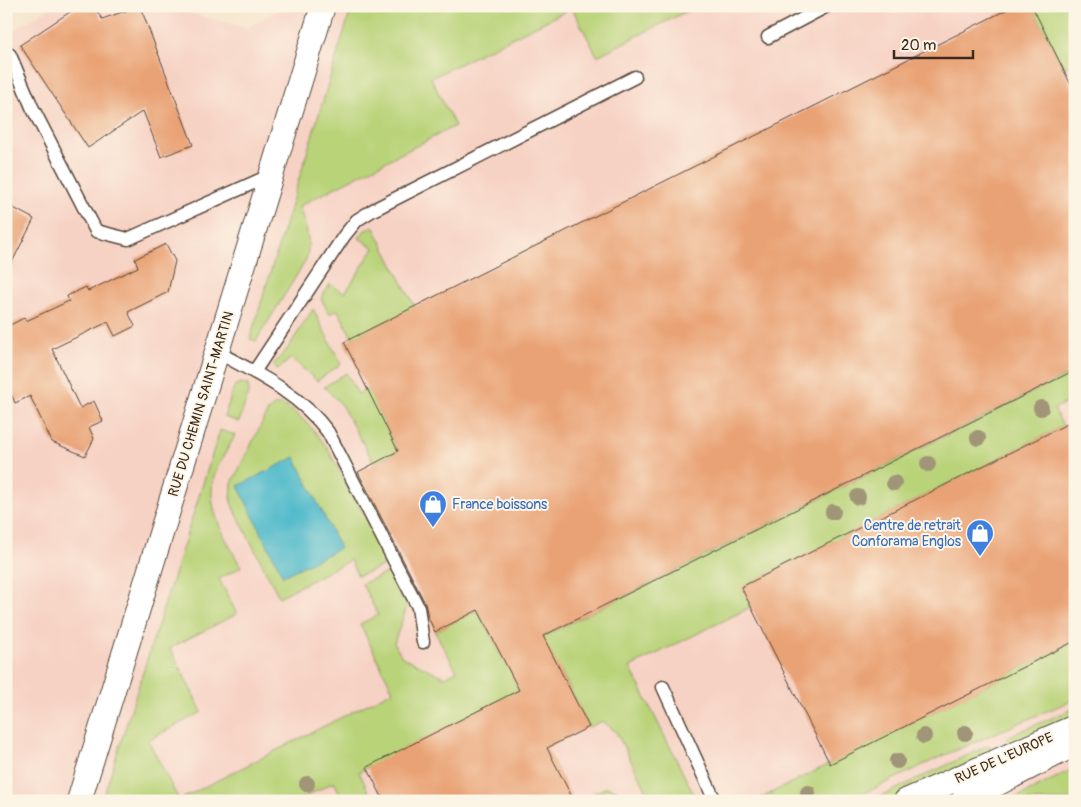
<svg xmlns="http://www.w3.org/2000/svg" width="1081" height="807" font-family="Pangolin,sans-serif">
<style>
.built{fill:#f6d2c4}
.green{fill:#b9d379;stroke:#7a7e4c}
.water{fill:#4eb9ca;stroke:#447274}
.building{fill:#e9a274}
.lines{fill:none;stroke-linecap:round;stroke-linejoin:round}
.service-casing{stroke:#574638;stroke-width:15}
.minor-casing{stroke:#574638;stroke-width:26}
.service{stroke:#fff;stroke-width:12}
.minor{stroke:#fff;stroke-width:24}
.tree{fill:#a09578}
.labels{text-anchor:middle;dominant-baseline:central;stroke-width:4;stroke-linejoin:round;paint-order:stroke}
.street-label{font-size:14px;fill:#3b2a1e;stroke:#fcf5e5}
.shop-label{font-size:14px;fill:#366cbe;stroke:#fcf5e5;text-anchor:start}
</style>
<rect width="100%" height="100%" fill="#fcf5e5"/>
<filter id="ink" filterUnits="userSpaceOnUse"><feTurbulence type="fractalNoise" baseFrequency=".02" numOctaves="2"/><feDisplacementMap in="SourceGraphic" scale="10" xChannelSelector="R" yChannelSelector="G"/><feConvolveMatrix kernelMatrix="1 2 1 2 8 2 1 2 1" color-interpolation-filters="sRGB"/></filter>
<filter id="wash" filterUnits="userSpaceOnUse"><feTurbulence type="fractalNoise" baseFrequency=".0096" numOctaves="4" result="noise"/><feDisplacementMap in="SourceGraphic" scale="20" xChannelSelector="R" yChannelSelector="G"/><feGaussianBlur stdDeviation="1.12" result="paint"/><feColorMatrix in="noise" values="0 0 0 0 0 0 0 0 0 0 0 0 0 0 0 0 0 1.4 0 .05"/><feComposite in="paint" operator="in"/></filter>
<g filter="url(#wash)">
<rect width="100%" height="100%" fill="#f5e4ca"/>
<!-- built -->
<polygon class="built" points="53,6 164,6 247,28 283,6 1075,6 1075,801 6,801 6,26 15,30"/>
<!-- green -->
<g class="green">
<path d="M352,6h345l-100,50 -25,-48 -141,70 24,48 -156,80c6,20 14,35 6,56l-49,79 -6,-2z"/>
<polygon points="1032,6 1075,6 1075,63 1063,68"/>
<polygon points="373,226 415,307 352,338 338,310 329,314 321,298 330,284 345,293 374,248 359,238 365,230"/>
<polygon points="313,309 341,364 317,381 291,358 278,370 273,365 288,348"/>
<path d="M1075,371v27l-21,11 9,17 -321,161 9,20 -121,60 67,134h-45l-36,-69 -13,-11 -14,6 -29,-58 -201,103 14,29h-29l-10,-19 -37,19h-195l118,-371 15,5c-6,13 -17,28 -21,42 -9,32 13,63 27,90l-22,12 18,35 -67,34 32,64 -54,28 31,60 214,-109 -33,-67 18,-9 -16,-31 31,-14 16,31 -15,42 8,14 43,20 12,-6 -22,-39 43,-22 24,47z"/>
<polygon points="346,373 358,394 368,389 398,451 374,463 340,403 324,387"/>
<polygon points="242,383 248,385 249,391 239,422 224,417 235,385"/>
<path d="M281,404c19,9 32,25 45,42l65,117 -33,13 -8,-16 -71,37 -48,-94 1,-20 36,-72 6,-5z"/>
<polygon points="1075,641 1075,699 938,758 848,801 755,801"/>
<polygon points="1075,708 1075,719 1011,746 1007,737"/>
<polygon points="989,745 994,753 890,801 871,801"/>
<polygon points="1075,768 1075,801 1010,801"/>
<polygon points="607,787 618,791 622,801 598,801 594,793"/>
</g>
<!-- water -->
<polygon class="water" points="295,457 340,548 283,576 238,486"/>
<g id="blocks">
<!-- building -->
<g class="building">
<polygon points="79,6 94,6 102,19 140,6 193,145 161,157 143,111 88,148 20,45"/>
<polygon points="1014,6 1032,6 1075,93 1075,370 543,636 589,727 547,748 574,801 384,801 367,767 519,690 478,610 435,632 428,617 425,603 358,472 398,451 344,342"/>
<polygon points="6,204 34,219 6,274"/>
<polygon points="166,244 175,261 168,292 128,312 135,326 115,336 108,322 52,349 80,408 94,401 103,421 89,427 94,439 85,456 52,442 30,396 15,403 6,383 6,327 24,318 26,321 69,301 67,296 86,287 88,291 138,267 135,259"/>
<polygon points="1075,420 1075,641 830,764 741,587"/>
</g>
</g>
</g>
<g filter="url(#ink)">
<use href="#blocks" fill-opacity="0" stroke="#574638" stroke-width="1"/>
<g class="lines">
<!-- service casing -->
<g class="service-casing">
<g id="service">
<polyline points="768,37 827,6"/>
<polyline points="6,52 10,55 32,107 96,231 128,239 271,175"/>
<path d="M217,352c41,22 83,42 111,80l90,175 5,35"/>
<polyline points="254,372 344,236 357,220 373,210 635,77"/>
<polyline points="663,687 715,801"/>
</g>
</g>
<!-- minor casing -->
<g class="minor-casing">
<g id="minor">
<polyline points="79,801 323,6"/>
<polyline points="906,801 1075,727"/>
<polyline points="963,801 1075,744"/>
</g>
</g>
<!-- service -->
<use href="#service" class="service"/>
<!-- minor -->
<use href="#minor" class="minor"/>
</g>
<!-- trees -->
<g class="tree">
<circle cx="1041" cy="408" r="8"/>
<circle cx="978" cy="438" r="8"/>
<circle cx="928" cy="464" r="8"/>
<circle cx="894" cy="483" r="8"/>
<circle cx="858" cy="497" r="8"/>
<circle cx="833" cy="512" r="8"/>
<circle cx="965" cy="733" r="8"/>
<circle cx="924" cy="736" r="8"/>
<circle cx="897" cy="761" r="8"/>
<circle cx="307" cy="784" r="8"/>
<circle cx="808" cy="793" r="8"/>
</g>
</g>
<!-- icons -->
<defs>
<g id="shop-pin" transform="scale(1.4375)"><path d="M0 17L-7.5 6A9.5 9.5 0 1 1 7.5 6Z" fill="#3f7fe0" stroke="#fcf5e5"/><path d="M-5-2.5h2.3a2.7 3.5 0 0 1 5.4 0H5L5.5 6h-11ZM-1.5-2.5h3a1.5 2.3 0 0 0-3 0Z" fill="#fff"/></g>
</defs>
<g fill-rule="evenodd">
<use href="#shop-pin" x="433" y="504"/>
<use href="#shop-pin" x="980" y="533"/>
</g>
<g class="labels">
<!-- street labels -->
<g class="street-label">
<text transform="translate(201 404) rotate(-73)">RUE DU CHEMIN SAINT-MARTIN</text>
<text transform="translate(1004 758) rotate(-24)">RUE DE L'EUROPE</text>
</g>
<!-- shop labels -->
<g class="shop-label">
<text x="452" y="504">France boissons</text>
<text x="961" y="525" text-anchor="end">Centre de retrait<tspan x="961" dy="16">Conforama Englos</tspan></text>
</g>
</g>
<!-- margin -->
<rect width="1081" height="807" fill="none" stroke="#fcf5e5" stroke-width="25"/>
<!-- scale -->
<path d="M894 50v8h79v-8" fill="none" stroke="#3b2a1e" stroke-width="2.5"/>
<text x="901" y="50" font-size="15" fill="#3b2a1e" stroke="#fcf5e5" stroke-width="4" paint-order="stroke">20 m</text>
</svg>
